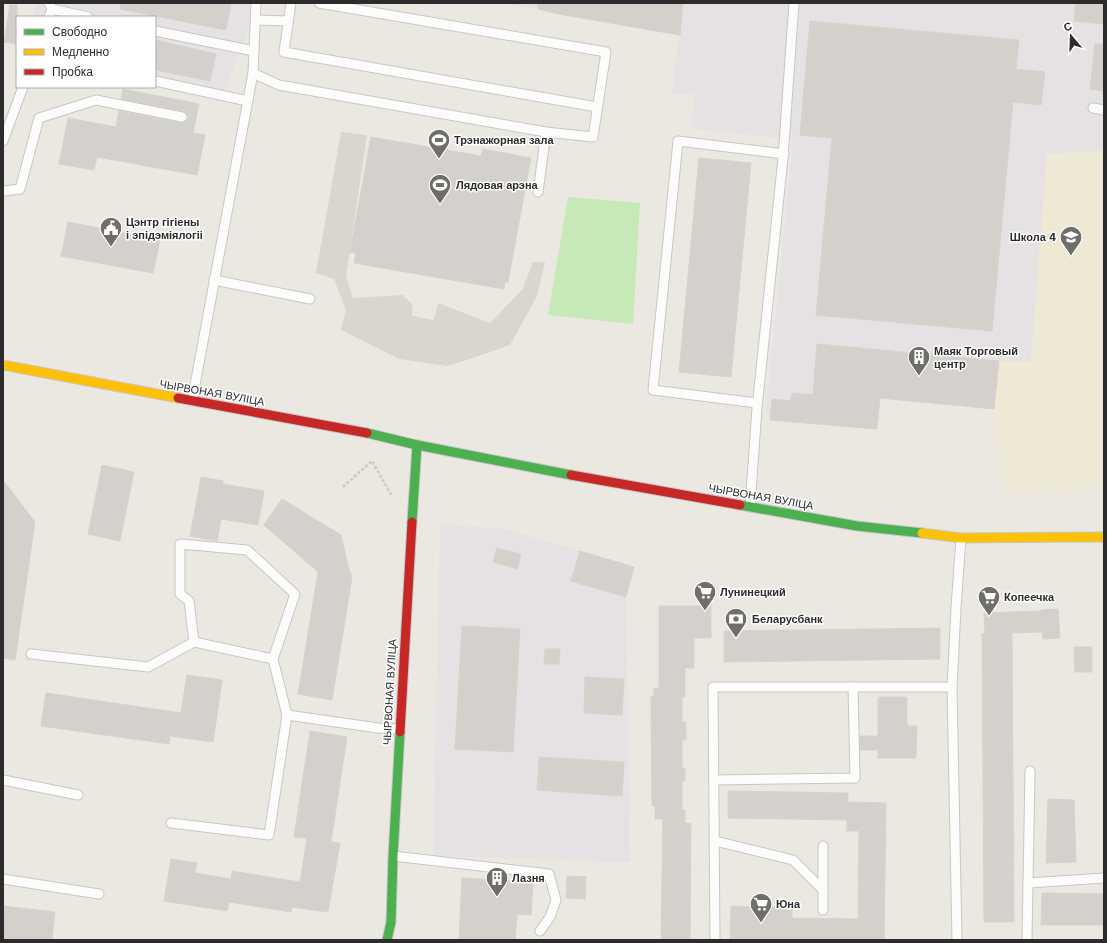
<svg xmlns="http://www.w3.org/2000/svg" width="1107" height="943" font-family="'Work Sans',sans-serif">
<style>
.industrial{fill:#e6e2e4}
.education{fill:#eee9d5}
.green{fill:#c7e9b7}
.plaza{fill:#d9d6d0}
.building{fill:#d4d1cc;stroke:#d6d3cd}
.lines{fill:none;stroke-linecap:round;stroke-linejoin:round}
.lane-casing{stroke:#c8c7c7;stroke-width:11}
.fast-casing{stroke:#c8c7c7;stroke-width:11}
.slow-casing{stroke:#c8c7c7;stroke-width:11}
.jam-casing{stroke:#c8c7c7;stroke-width:11}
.path{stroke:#cacac9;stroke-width:2.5;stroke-dasharray:3 2;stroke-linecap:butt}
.lane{stroke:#fcfcfa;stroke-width:9}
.fast{stroke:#4caf50;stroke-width:9}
.slow{stroke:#ffc107;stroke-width:9}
.jam{stroke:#c62828;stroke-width:9}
.labels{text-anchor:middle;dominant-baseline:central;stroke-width:3;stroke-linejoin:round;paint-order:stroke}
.poi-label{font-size:11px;font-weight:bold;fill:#2c2c2c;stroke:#fff;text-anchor:start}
.street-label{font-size:11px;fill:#2c2c2c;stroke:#fff}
</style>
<rect width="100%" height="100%" fill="#ebe8e1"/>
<!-- industrial -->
<g class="industrial">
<polygon points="35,3 258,3 222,98 155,80 155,17 34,17"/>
<polygon points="503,3 1104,3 1104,151 1047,154 1031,362 999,361 994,409 880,398 877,429 770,420 766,411 793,140 691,128 694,95 672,93 679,35 564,15"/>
<polygon points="440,524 505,529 634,567 626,597 630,862 433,856"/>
</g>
<!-- education -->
<polygon class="education" points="1104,151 1104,488 1005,489 994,409 999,361 1031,362 1047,154"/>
<!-- green -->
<polygon class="green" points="568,197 640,203 633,324 548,315"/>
<!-- plaza -->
<polygon class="plaza" points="341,132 367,135 346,277 353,298 402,295 413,305 412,316 434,320 438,303 490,323 522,290 533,262 545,262 537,296 510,345 470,359 447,366 399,359 341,330 346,310 334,279 316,273"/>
<!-- building -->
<g class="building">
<polygon points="121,3 231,3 226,30 120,9"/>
<polygon points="538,3 683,3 680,35 564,15 538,9"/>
<polygon points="1076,3 1104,3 1104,24 1074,21"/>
<polygon points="10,5 17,5 17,44 4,42"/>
<polygon points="810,21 1019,40 1016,69 1045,72 1041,105 1013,102 992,331 816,315 832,138 800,135"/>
<polygon points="155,40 216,54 210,81 155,70"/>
<polygon points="1095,44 1104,44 1104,91 1090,89"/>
<polygon points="123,89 199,104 193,133 205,135 197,175 97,157 94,170 59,164 68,118 116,127 119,111 181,123 184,123 188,119 188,115 183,111 121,99"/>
<polygon points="371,137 481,156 483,149 531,158 508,282 505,282 504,289 354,263 356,253 350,252"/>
<polygon points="699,158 751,163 731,377 679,372"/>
<polygon points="68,222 160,240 153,273 61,256"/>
<polygon points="817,344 999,361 994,409 880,398 877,429 770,420 772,399 791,401 792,393 813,395"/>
<polygon points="102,465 134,472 120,541 88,534"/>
<polygon points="201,477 223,481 223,484 264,491 258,525 221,519 217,541 190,536"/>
<polygon points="3,480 35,522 15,660 3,658"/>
<polygon points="282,499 341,535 348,566 352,577 332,700 298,694 318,572 264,525"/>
<polygon points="497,548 521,554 518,569 493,562"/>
<polygon points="580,551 634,567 626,597 571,581"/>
<polygon points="659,606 711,606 711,638 694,638 694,668 685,668 685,697 682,697 682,722 686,722 686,740 682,740 682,768 685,768 685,781 682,781 682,810 685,810 685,823 691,824 690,940 661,940 663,819 655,819 655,806 652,806 651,720 651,696 654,696 654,688 659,688"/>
<polygon points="1058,609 1060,638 1043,639 1042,632 1012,633 1014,922 984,922 982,634 985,634 984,613 1041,611 1041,610"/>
<polygon points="462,626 520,629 513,752 455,749"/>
<polygon points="940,628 940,659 724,662 724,631"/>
<polygon points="1074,647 1092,647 1092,672 1075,672"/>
<polygon points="545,649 560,649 559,664 544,664"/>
<polygon points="187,675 222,680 213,742 170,736 169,744 41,726 46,693 181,713"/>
<polygon points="585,677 624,679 622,715 584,713"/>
<polygon points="878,697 907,697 907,726 917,726 916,758 878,758 878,750 860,750 860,736 878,736"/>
<polygon points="310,731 347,737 331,842 340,843 328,912 292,907 291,912 229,902 227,911 164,901 171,859 197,863 195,873 231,879 232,871 300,882 307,838 294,837"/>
<polygon points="539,757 624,762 622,796 537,790"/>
<polygon points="728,791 848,793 848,802 886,803 884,940 730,940 731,906 792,908 792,918 858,919 859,831 847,831 847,820 728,818"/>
<polygon points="1048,799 1074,800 1076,862 1046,863"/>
<polygon points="567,876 586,877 585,899 566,898"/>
<polygon points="462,878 533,882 531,915 517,914 515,940 459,940"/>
<polygon points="1042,893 1104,894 1104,925 1041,925"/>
<polygon points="3,906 55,912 52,940 3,940"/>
</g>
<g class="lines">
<!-- lane casing -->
<g class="lane-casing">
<g id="lane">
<polyline points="291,3 284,52 597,107"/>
<polyline points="52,9 88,17"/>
<polyline points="49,17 52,9 49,3"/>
<polyline points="256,20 288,21"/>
<polyline points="155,31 254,51"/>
<polyline points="253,73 279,85 546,132 593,137 606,52 319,3"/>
<polyline points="155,81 248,101"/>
<polyline points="1093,108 1104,110"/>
<polyline points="3,141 23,87"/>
<polyline points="3,191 20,189 39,118 96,100 182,117"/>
<polyline points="538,192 546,132"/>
<polyline points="214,280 310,299"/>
<polyline points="192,401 253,73 256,3"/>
<polyline points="757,403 653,390 678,141 784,154"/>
<polyline points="750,507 757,408 783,158 794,3"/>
<polyline points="194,642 189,601 180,594 180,544 247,550 295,594 273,659 287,715"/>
<polyline points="31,654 148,667 194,642 273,659"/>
<polyline points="3,780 78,795"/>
<polyline points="714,780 855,778 853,687"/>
<polyline points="171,823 269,835 287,715 378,728 400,729"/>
<polyline points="715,841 793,860 823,890"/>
<polyline points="393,856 549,874 556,900 550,917 540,931"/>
<polyline points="3,879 99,894"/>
<polyline points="1028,883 1104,878"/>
<polyline points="823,910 823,846"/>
<polyline points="715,940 713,687 952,687"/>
<polyline points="957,940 952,687 956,608 961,538"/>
<polyline points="1027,940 1030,771"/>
</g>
</g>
<!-- fast casing -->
<g class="fast-casing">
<g id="fast">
<polyline points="367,433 417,445 571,475"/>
<polyline points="740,505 857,526 922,533"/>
<polyline points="412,522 417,445"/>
<polyline points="387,940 391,922 393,856 400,732"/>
</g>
</g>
<!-- slow casing -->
<g class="slow-casing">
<g id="slow">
<polyline points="3,365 178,398"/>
<polyline points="922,533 961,538 1104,537"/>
</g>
</g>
<!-- jam casing -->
<g class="jam-casing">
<g id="jam">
<polyline points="178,398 367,433"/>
<polyline points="571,475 740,505"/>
<polyline points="400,732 412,522"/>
</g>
</g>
<!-- path -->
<polyline class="path" points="343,487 372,461 392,496"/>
<!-- lane -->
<use href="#lane" class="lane"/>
<!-- fast -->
<use href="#fast" class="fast"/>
<!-- slow -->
<use href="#slow" class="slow"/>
<!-- jam -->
<use href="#jam" class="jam"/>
</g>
<!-- icons -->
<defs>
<g id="stadium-pin" transform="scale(1.15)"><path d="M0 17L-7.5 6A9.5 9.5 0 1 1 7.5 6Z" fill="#6f6e6b" stroke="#fff"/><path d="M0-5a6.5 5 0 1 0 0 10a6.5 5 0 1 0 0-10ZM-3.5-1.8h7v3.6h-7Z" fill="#fff"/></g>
<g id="civic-pin" transform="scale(1.15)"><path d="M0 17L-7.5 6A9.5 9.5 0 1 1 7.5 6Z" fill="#6f6e6b" stroke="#fff"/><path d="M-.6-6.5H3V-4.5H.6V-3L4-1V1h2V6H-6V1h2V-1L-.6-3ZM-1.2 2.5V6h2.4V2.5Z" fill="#fff"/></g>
<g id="school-pin" transform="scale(1.15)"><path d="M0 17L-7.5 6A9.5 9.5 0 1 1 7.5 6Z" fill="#6f6e6b" stroke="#fff"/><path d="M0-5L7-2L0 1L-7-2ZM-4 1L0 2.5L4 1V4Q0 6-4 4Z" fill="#fff"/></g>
<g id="building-pin" transform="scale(1.15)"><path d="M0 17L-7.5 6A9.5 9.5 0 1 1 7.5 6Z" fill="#6f6e6b" stroke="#fff"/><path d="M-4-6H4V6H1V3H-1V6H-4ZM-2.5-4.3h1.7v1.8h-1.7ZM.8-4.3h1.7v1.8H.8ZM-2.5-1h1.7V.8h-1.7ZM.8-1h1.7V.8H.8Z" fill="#fff"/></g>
<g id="supermarket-pin" transform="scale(1.15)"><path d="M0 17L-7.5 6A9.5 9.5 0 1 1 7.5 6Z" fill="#6f6e6b" stroke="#fff"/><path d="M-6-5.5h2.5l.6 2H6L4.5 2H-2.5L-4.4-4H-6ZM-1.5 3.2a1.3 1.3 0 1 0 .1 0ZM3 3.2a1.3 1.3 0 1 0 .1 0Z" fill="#fff"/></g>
<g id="bank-pin" transform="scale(1.15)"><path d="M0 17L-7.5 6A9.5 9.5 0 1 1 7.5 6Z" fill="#6f6e6b" stroke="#fff"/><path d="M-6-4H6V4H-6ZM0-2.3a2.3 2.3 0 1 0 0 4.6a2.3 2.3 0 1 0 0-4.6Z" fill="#fff"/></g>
</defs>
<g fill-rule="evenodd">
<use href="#stadium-pin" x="439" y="140"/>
<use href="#stadium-pin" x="440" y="185"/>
<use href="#civic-pin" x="111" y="228"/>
<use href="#school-pin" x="1071" y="237"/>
<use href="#building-pin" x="919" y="357"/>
<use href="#supermarket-pin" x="705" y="592"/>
<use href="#supermarket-pin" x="989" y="597"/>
<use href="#bank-pin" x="736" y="619"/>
<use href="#building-pin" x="497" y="878"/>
<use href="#supermarket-pin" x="761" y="904"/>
</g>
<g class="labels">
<!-- poi labels -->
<g class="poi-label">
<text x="454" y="140">Трэнажорная зала</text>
<text x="456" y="185">Лядовая арэна</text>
<text x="126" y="222">Цэнтр гігіены<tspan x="126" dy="13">і эпідэміялогіі</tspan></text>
<text x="1056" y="237" text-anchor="end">Школа 4</text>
<text x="934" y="351">Маяк Торговый<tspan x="934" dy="13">центр</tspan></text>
<text x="720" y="592">Лунинецкий</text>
<text x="1004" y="597">Копеечка</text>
<text x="752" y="619">Беларусбанк</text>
<text x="512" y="878">Лазня</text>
<text x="776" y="904">Юна</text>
</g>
<!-- street labels -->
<g class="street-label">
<text transform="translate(212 393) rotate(10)">ЧЫРВОНАЯ ВУЛІЦА</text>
<text transform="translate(761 497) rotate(10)">ЧЫРВОНАЯ ВУЛІЦА</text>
<text transform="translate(390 692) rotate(-87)">ЧЫРВОНАЯ ВУЛІЦА</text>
</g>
</g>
<!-- border -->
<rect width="1107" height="943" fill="none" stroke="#2c2c2c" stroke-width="8"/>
<!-- legend -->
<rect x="16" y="16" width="140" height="72" fill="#ffffff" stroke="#ababab"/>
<rect x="24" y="29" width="20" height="6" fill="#4caf50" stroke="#ababab"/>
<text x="52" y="36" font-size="12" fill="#2c2c2c">Свободно</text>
<rect x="24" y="49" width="20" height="6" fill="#ffc107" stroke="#ababab"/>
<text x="52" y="56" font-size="12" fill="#2c2c2c">Медленно</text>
<rect x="24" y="69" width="20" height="6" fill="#c62828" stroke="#ababab"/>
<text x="52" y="76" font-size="12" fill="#2c2c2c">Пробка</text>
<!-- north arrow -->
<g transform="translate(1071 36) rotate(341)" stroke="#ffffff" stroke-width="3" paint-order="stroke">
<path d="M0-3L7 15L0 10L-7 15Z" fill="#2c2c2c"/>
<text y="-6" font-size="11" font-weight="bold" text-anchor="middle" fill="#2c2c2c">С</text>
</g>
</svg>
